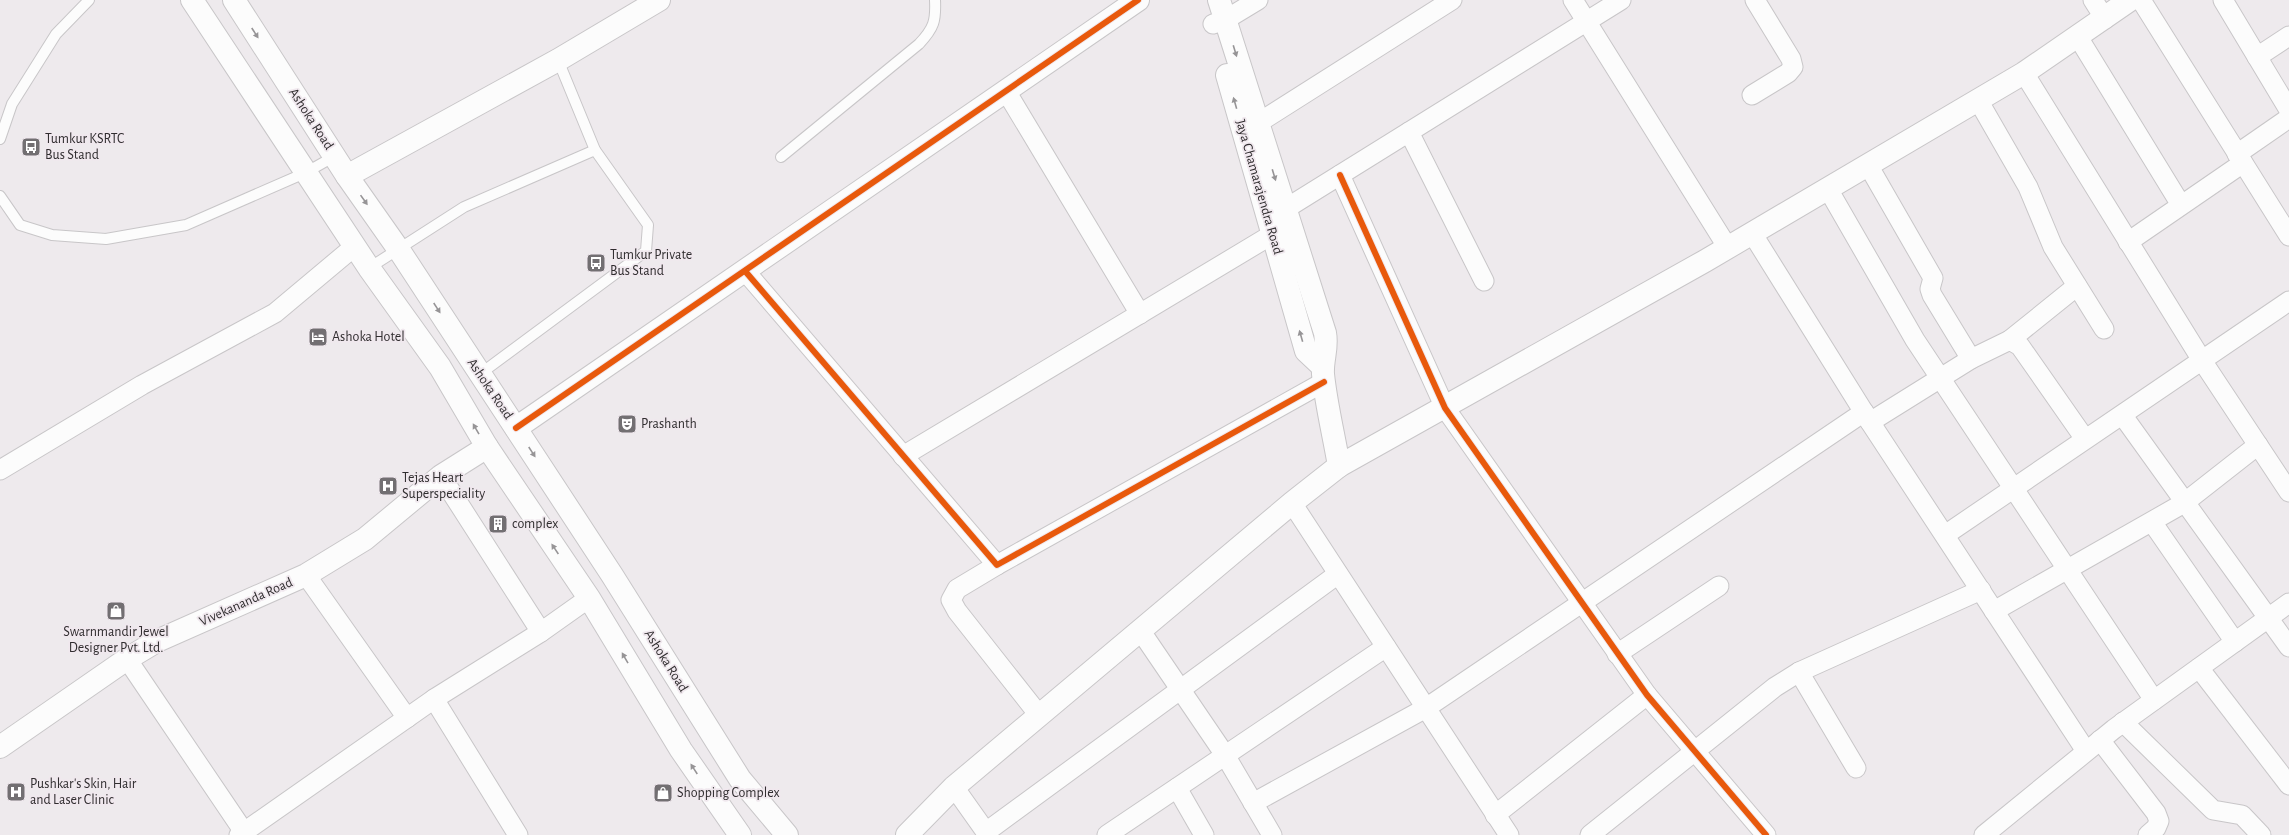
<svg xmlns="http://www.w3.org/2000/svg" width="2289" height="835" font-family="'Alegreya Sans',sans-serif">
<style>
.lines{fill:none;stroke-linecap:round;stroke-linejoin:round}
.lane-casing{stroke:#c8c6c8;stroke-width:12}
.street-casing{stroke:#c8c6c8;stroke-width:21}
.secondary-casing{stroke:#c8c6c8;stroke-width:24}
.primary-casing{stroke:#c8c6c8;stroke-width:24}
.lane{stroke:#fcfcfc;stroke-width:10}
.street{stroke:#fcfcfc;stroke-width:19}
.secondary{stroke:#fcfcfc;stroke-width:22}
.primary{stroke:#fcfcfc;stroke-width:22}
.cycleway-casing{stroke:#f0e8ee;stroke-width:8}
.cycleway{stroke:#e8590c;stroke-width:6}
.oneway{fill:#969496}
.labels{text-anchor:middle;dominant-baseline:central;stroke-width:3.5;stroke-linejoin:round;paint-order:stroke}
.street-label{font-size:14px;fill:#302d2f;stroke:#f0e8ee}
.poi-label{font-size:14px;fill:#302d2f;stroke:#f0e8ee;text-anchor:start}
</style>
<rect width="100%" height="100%" fill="#eeeaed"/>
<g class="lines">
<!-- lane casing -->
<g class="lane-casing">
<g id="lane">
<polyline points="0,139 12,104 56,34 89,0"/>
<path d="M781,157l138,-113c15,-16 17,-23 16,-44"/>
<polyline points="0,196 20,225 52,235 106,239 186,225 305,173 335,156"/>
<polyline points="369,268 464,207 595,150"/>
<polyline points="480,374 646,251 648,225 595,150 558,60"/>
</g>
</g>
<!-- street casing -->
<g class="street-casing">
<g id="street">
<polyline points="1573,0 1728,248"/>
<polyline points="2093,0 2105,19"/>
<polyline points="2141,0 2289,236"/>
<polyline points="2223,0 2289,110"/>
<polyline points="1213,24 1225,20 1258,0"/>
<polyline points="2078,37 2181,205"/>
<polyline points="2257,57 2289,36"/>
<polyline points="2024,73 2203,362 2289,492"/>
<polyline points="1006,91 1140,314"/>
<polyline points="1752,95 1788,73 1793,67 1791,59 1755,0"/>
<polyline points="1978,100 2028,187 2053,247 2104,329"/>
<polyline points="1258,123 1452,0"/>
<polyline points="1409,132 1484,281"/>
<polyline points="2237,154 2289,118"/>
<polyline points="1868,165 1933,278 1930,289 1932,295 1971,359"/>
<polyline points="1340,175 1445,408 1647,695 1766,835"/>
<polyline points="1828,189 1915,340 2154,700"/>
<polyline points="1274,216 1621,0"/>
<polyline points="1752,233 1870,422 2086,751"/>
<polyline points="2128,242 2243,163"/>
<polyline points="745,271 997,565 1324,382"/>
<polyline points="2010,340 2077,286"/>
<polyline points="2123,416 2289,647"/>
<polyline points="1870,422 1971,359 2010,340 2020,346 2085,439"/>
<polyline points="903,456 1273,234"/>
<polyline points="0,470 142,385 275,313 355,246"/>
<polyline points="441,476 541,632"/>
<polyline points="1292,503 1509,835"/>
<polyline points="2152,522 2235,642"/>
<polyline points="1945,535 2289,301"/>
<polyline points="997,565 957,589 951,600 957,611 1039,715"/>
<polyline points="306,575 407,718"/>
<polyline points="1994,611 2184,503 2258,445"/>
<polyline points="1140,630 1225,755 1272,835"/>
<polyline points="1617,654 1719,586"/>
<polyline points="127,659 244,832 239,835"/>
<polyline points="2199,668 2289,785"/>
<polyline points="1799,672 1856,768"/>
<polyline points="434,699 518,835"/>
<polyline points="2123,722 2213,810 2242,815 2261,835"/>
<polyline points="2100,740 2156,813 2159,821 2156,828 2148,835"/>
<polyline points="954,787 988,835"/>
<polyline points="1177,788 1204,835"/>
<polyline points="1253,803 1426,708 1864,412"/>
<polyline points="1495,815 1647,695"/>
<polyline points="244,832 434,699 541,632 589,598"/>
<polyline points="986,832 1338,574"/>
<polyline points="1107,835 1386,647"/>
<polyline points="1590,835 1775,687 1799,672 1981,590"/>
<polyline points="1984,835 2114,729 2289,603"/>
</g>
</g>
<!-- secondary casing -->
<g class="secondary-casing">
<g id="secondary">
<path d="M1219,0l106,333c3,15 -3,27 -2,41 3,30 11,62 16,92"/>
<polyline points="1227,75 1306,351 1323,367"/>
<polyline points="347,176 558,60 659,0"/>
<polyline points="516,428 1138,0"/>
<polyline points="0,747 127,659 157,641 306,575 365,539 441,476 487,447"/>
<polyline points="907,835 954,787 1292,503 1339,466 1705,261 2024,73 2130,0"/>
</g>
</g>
<!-- primary casing -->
<g class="primary-casing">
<g id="primary">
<polyline points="192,0 369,268 440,367 487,447 589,598 681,750 740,835"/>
<polyline points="234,0 347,176 399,250 612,575 740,779 787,835"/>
</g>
</g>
<!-- lane -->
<use href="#lane" class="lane"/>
<!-- street -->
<use href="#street" class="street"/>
<!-- secondary -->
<use href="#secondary" class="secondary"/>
<!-- primary -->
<use href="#primary" class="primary"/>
<!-- cycleway casing -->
<g class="cycleway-casing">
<g id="cycleway">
<polyline points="1340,175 1445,408 1647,695 1766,835"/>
<polyline points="745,271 997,565 1324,382"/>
<polyline points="516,428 1138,0"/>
</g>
</g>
<!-- cycleway -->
<use href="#cycleway" class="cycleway"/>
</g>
<!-- one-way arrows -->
<defs><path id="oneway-solid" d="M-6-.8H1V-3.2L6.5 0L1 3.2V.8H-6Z"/></defs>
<g class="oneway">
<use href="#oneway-solid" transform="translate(255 33) rotate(57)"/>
<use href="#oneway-solid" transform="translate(1235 51) rotate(73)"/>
<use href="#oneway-solid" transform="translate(1235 103) rotate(-106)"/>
<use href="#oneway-solid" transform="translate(1274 175) rotate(73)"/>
<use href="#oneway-solid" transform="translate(364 200) rotate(55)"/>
<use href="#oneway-solid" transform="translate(437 308) rotate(57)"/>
<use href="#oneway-solid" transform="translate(1301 336) rotate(-106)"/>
<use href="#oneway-solid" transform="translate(476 429) rotate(-120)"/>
<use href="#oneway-solid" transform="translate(532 452) rotate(57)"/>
<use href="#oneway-solid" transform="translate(555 549) rotate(-124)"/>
<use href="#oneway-solid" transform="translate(625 658) rotate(-120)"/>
<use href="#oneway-solid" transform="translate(694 769) rotate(-123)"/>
</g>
<!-- icons -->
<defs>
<g id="bus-square" transform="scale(1)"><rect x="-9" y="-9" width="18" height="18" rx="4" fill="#726f72" stroke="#f0e8ee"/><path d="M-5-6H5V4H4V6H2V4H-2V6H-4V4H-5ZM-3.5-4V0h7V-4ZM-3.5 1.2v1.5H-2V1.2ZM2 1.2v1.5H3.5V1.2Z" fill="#fff"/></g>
<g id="hotel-square" transform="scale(1)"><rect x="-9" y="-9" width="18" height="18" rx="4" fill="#726f72" stroke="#f0e8ee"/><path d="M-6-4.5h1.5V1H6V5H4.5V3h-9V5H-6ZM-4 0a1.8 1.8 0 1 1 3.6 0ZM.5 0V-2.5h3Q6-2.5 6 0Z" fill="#fff"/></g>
<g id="theatre-square" transform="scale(1)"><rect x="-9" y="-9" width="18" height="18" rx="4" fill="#726f72" stroke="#f0e8ee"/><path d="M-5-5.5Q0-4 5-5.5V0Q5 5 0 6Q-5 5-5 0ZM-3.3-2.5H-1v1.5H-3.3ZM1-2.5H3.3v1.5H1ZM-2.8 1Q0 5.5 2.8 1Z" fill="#fff"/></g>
<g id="hospital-square" transform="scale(1)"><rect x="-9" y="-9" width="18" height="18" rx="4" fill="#726f72" stroke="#f0e8ee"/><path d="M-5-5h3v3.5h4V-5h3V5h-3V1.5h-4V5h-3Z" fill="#fff"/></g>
<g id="building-square" transform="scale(1)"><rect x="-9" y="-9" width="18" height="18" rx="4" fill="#726f72" stroke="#f0e8ee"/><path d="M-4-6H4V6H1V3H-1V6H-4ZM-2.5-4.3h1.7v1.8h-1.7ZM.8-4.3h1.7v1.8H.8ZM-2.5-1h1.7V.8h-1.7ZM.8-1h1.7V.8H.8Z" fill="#fff"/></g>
<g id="shop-square" transform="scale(1)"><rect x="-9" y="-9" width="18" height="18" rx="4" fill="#726f72" stroke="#f0e8ee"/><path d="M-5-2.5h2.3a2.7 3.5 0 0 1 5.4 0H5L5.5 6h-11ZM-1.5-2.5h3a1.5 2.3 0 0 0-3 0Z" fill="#fff"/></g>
</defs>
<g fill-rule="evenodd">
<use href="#bus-square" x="31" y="147"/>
<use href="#bus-square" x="596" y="263"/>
<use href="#hotel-square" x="318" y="337"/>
<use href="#theatre-square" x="627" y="424"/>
<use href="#hospital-square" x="388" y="486"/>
<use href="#building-square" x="498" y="524"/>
<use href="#shop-square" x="116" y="611"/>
<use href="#hospital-square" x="16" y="792"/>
<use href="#shop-square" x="663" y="793"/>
</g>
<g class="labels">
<!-- street labels -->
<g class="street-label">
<text transform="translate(311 119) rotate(57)">Ashoka Road</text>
<text transform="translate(1259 187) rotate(74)">Jaya Chamarajendra Road</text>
<text transform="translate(490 389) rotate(56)">Ashoka Road</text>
<text transform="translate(246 602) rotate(-24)">Vivekananda Road</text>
<text transform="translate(666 661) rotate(58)">Ashoka Road</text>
</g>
<!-- poi labels -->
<g class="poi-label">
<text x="45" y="139">Tumkur KSRTC<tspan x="45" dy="16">Bus Stand</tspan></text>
<text x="610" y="255">Tumkur Private<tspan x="610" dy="16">Bus Stand</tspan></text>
<text x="332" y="337">Ashoka Hotel</text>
<text x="641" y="424">Prashanth</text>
<text x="402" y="478">Tejas Heart<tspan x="402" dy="16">Superspeciality</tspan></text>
<text x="512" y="524">complex</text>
<text x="116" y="632" text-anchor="middle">Swarnmandir Jewel<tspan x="116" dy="16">Designer Pvt. Ltd.</tspan></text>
<text x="30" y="784">Pushkar's Skin, Hair<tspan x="30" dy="16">and Laser Clinic</tspan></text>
<text x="677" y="793">Shopping Complex</text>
</g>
</g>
</svg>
